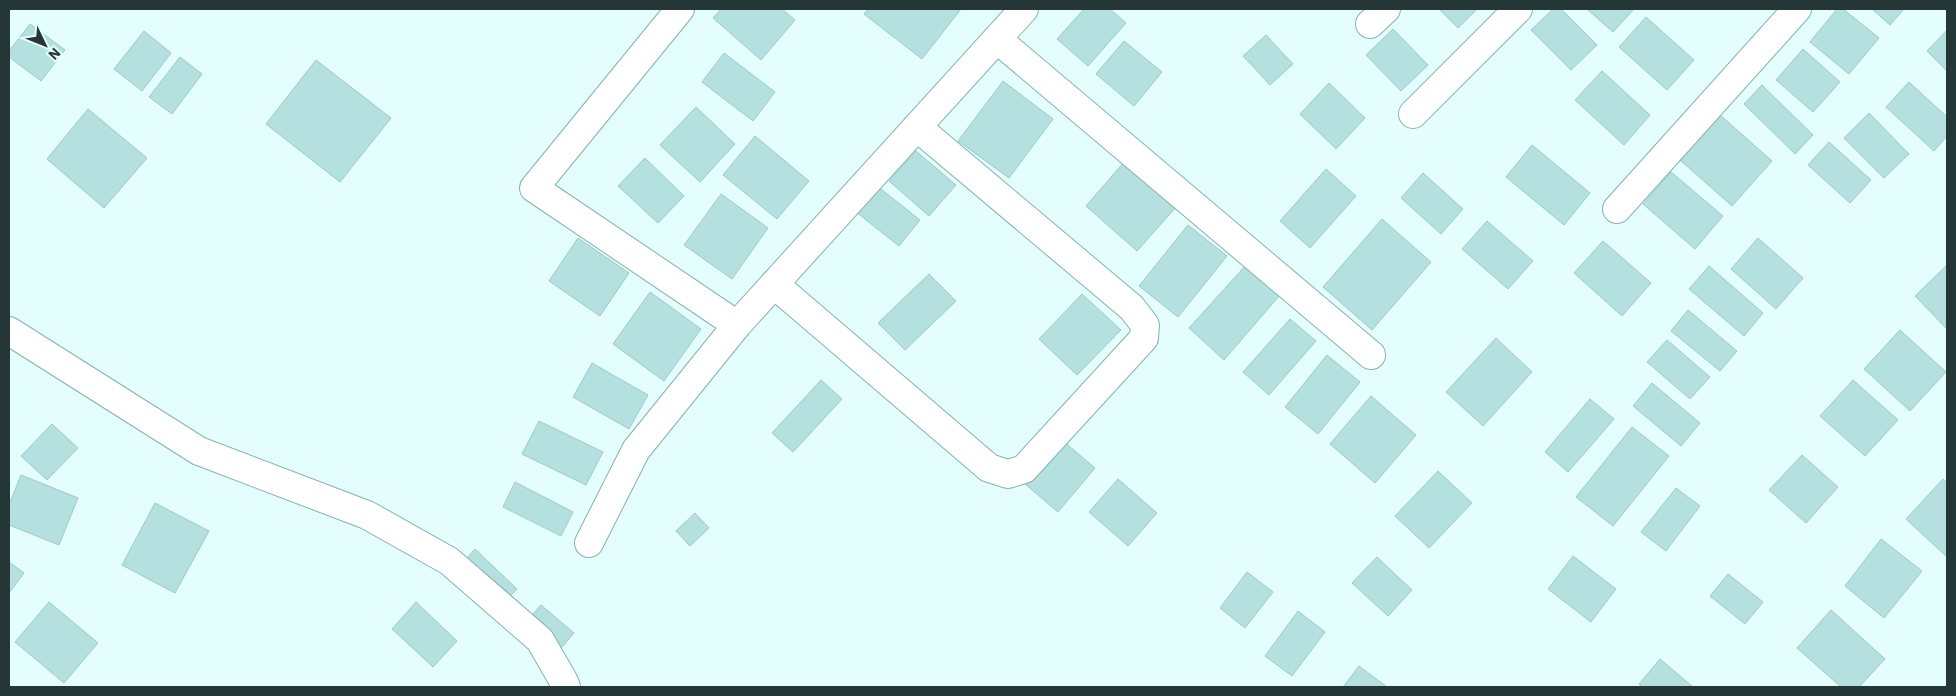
<svg xmlns="http://www.w3.org/2000/svg" width="1956" height="696" font-family="'IBM Plex Sans',sans-serif">
<style>
.building{fill:#b4e1df;stroke:#9dcac7}
.lines{fill:none;stroke-linecap:round;stroke-linejoin:round}
.street-casing{stroke:#86b2af;stroke-width:30}
.street{stroke:#fff;stroke-width:28}
</style>
<rect width="100%" height="100%" fill="#e3fefc"/>
<!-- building -->
<g class="building">
<polygon points="721,9 782,9 795,20 761,60 713,18"/>
<polygon points="868,9 961,9 922,59 864,14"/>
<polygon points="1084,9 1110,9 1126,23 1088,66 1057,39"/>
<polygon points="1439,9 1477,9 1458,28"/>
<polygon points="1553,9 1561,9 1597,45 1571,70 1531,30"/>
<polygon points="1587,9 1634,9 1613,32"/>
<polygon points="1837,9 1843,9 1879,38 1849,74 1810,42"/>
<polygon points="1872,9 1904,9 1890,25"/>
<polygon points="1646,17 1694,60 1667,90 1619,47"/>
<polygon points="30,24 65,50 41,81 9,57 9,51"/>
<polygon points="1393,29 1428,65 1401,91 1366,55"/>
<polygon points="1947,30 1947,71 1927,51"/>
<polygon points="144,31 171,53 142,91 114,69"/>
<polygon points="1266,35 1293,64 1270,85 1243,56"/>
<polygon points="1124,41 1162,72 1134,106 1096,74"/>
<polygon points="1803,49 1840,82 1813,112 1776,80"/>
<polygon points="724,53 775,92 753,121 702,82"/>
<polygon points="180,57 202,74 172,114 149,97"/>
<polygon points="316,60 391,118 340,182 266,124"/>
<polygon points="1602,71 1650,115 1624,145 1575,100"/>
<polygon points="1003,81 1053,119 1009,178 958,141"/>
<polygon points="1909,82 1947,117 1947,136 1934,151 1886,107"/>
<polygon points="1329,83 1365,118 1336,149 1300,114"/>
<polygon points="1762,85 1813,135 1795,154 1744,104"/>
<polygon points="696,107 735,144 700,182 660,145"/>
<polygon points="88,109 147,158 104,208 47,159"/>
<polygon points="1869,113 1909,154 1884,178 1844,138"/>
<polygon points="1720,115 1772,161 1732,206 1680,160"/>
<polygon points="755,136 809,181 777,219 723,175"/>
<polygon points="1829,142 1871,180 1850,203 1808,165"/>
<polygon points="1532,145 1590,193 1564,225 1506,177"/>
<polygon points="916,151 956,185 929,216 889,181"/>
<polygon points="645,158 684,196 658,223 618,186"/>
<polygon points="1125,161 1177,206 1137,251 1086,206"/>
<polygon points="1326,169 1356,196 1310,248 1280,221"/>
<polygon points="1671,172 1723,216 1695,249 1643,204"/>
<polygon points="1423,173 1463,209 1441,234 1401,198"/>
<polygon points="872,182 920,220 899,246 851,208"/>
<polygon points="721,194 768,228 732,279 684,245"/>
<polygon points="1382,219 1431,262 1372,330 1323,287"/>
<polygon points="1487,221 1533,261 1508,289 1462,249"/>
<polygon points="1188,225 1227,256 1178,317 1139,286"/>
<polygon points="578,238 629,273 600,316 549,281"/>
<polygon points="1758,238 1803,278 1776,309 1731,269"/>
<polygon points="1603,241 1651,283 1622,316 1574,273"/>
<polygon points="1246,265 1280,295 1224,360 1189,328"/>
<polygon points="1947,265 1947,329 1915,296"/>
<polygon points="1709,266 1763,313 1744,336 1689,289"/>
<polygon points="929,274 956,301 905,350 878,323"/>
<polygon points="650,292 701,329 664,381 613,344"/>
<polygon points="1082,294 1121,330 1077,375 1039,339"/>
<polygon points="1688,310 1737,351 1720,371 1671,331"/>
<polygon points="1290,319 1316,341 1269,395 1243,372"/>
<polygon points="1900,330 1946,372 1910,411 1864,369"/>
<polygon points="1496,338 1532,372 1483,426 1446,392"/>
<polygon points="1667,340 1710,377 1690,399 1647,362"/>
<polygon points="1327,355 1360,382 1318,434 1285,407"/>
<polygon points="592,363 648,395 629,429 573,397"/>
<polygon points="821,380 842,399 793,452 772,433"/>
<polygon points="1853,380 1898,420 1865,456 1820,416"/>
<polygon points="1652,383 1700,423 1681,446 1633,406"/>
<polygon points="1371,396 1416,435 1375,483 1330,444"/>
<polygon points="1590,399 1614,419 1568,472 1545,452"/>
<polygon points="539,421 603,452 586,485 522,454"/>
<polygon points="52,424 78,448 47,480 21,456"/>
<polygon points="1632,427 1669,456 1613,526 1576,497"/>
<polygon points="1062,440 1095,468 1058,512 1025,484"/>
<polygon points="1802,455 1838,487 1806,523 1769,490"/>
<polygon points="1438,471 1472,503 1429,548 1395,516"/>
<polygon points="21,475 78,498 59,545 9,525 9,505"/>
<polygon points="1118,479 1157,513 1128,546 1089,512"/>
<polygon points="1943,479 1947,483 1947,557 1906,519"/>
<polygon points="515,482 573,512 561,536 503,507"/>
<polygon points="1676,488 1700,506 1666,551 1641,532"/>
<polygon points="155,503 209,531 175,593 122,565"/>
<polygon points="695,513 709,528 690,546 676,531"/>
<polygon points="1881,539 1922,571 1884,618 1845,586"/>
<polygon points="475,549 517,589 499,608 457,569"/>
<polygon points="1573,556 1616,589 1591,622 1548,589"/>
<polygon points="1377,557 1412,590 1388,616 1352,583"/>
<polygon points="9,562 24,573 9,593"/>
<polygon points="1247,572 1273,592 1245,628 1220,608"/>
<polygon points="1728,574 1763,602 1745,624 1710,596"/>
<polygon points="49,602 98,643 64,683 15,642"/>
<polygon points="416,602 457,641 433,667 392,629"/>
<polygon points="541,605 574,633 550,661 517,632"/>
<polygon points="1831,610 1885,659 1859,687 1841,687 1797,648"/>
<polygon points="1298,611 1325,632 1292,676 1265,656"/>
<polygon points="1660,659 1693,687 1643,687 1639,684"/>
<polygon points="1359,666 1387,687 1343,687"/>
</g>
<g class="lines">
<!-- street casing -->
<g class="street-casing">
<g id="street">
<polyline points="680,9 534,188 737,325"/>
<polyline points="1370,24 1386,9"/>
<polyline points="997,39 1371,355"/>
<polyline points="1413,114 1518,9"/>
<polyline points="1617,209 1797,9"/>
<polyline points="774,284 989,468 1008,474 1024,469 1144,338 1145,325 1132,308 917,127"/>
<polyline points="9,331 199,451 367,515 449,561 540,640 563,680 566,687"/>
<polyline points="589,543 636,450 737,325 1024,9"/>
</g>
</g>
<!-- street -->
<use href="#street" class="street"/>
</g>
<!-- border -->
<rect width="1956" height="696" fill="none" stroke="#243635" stroke-width="20"/>
<!-- north arrow -->
<g transform="translate(45 45) rotate(133)" stroke="#e3fefc" stroke-width="4" paint-order="stroke">
<path d="M0-4L9 19L0 12L-9 19Z" fill="#243635"/>
<text y="-8" font-size="14" font-weight="bold" text-anchor="middle" fill="#243635">N</text>
</g>
</svg>
